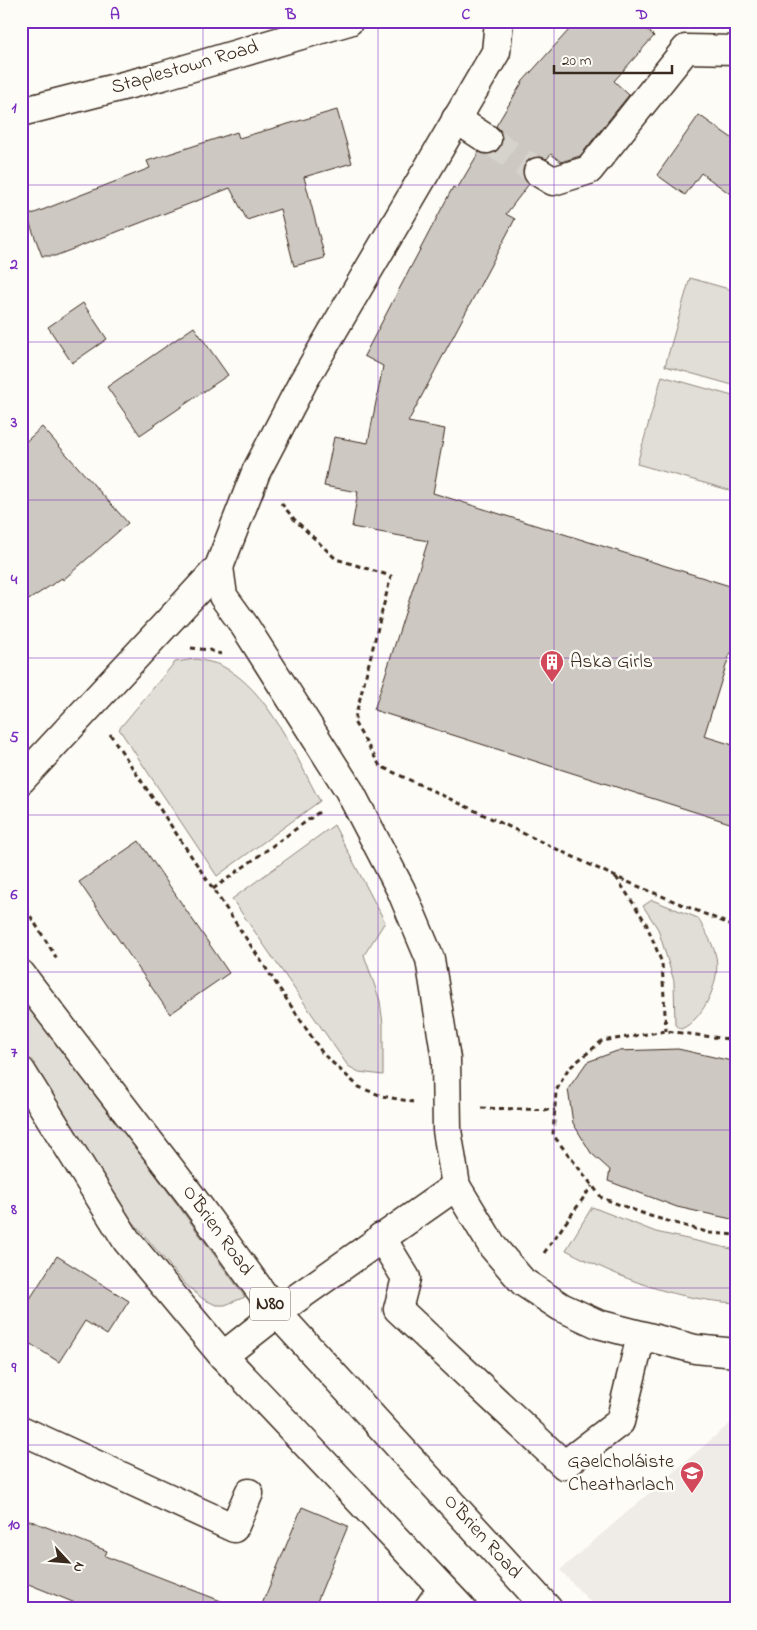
<svg xmlns="http://www.w3.org/2000/svg" width="757" height="1630" font-family="'Indie Flower',sans-serif">
<style>
.built{fill:#efece7}
.green{fill:#e1ded7;stroke:#8e847a}
.building{fill:#cdc8c2;stroke:#3b2a1e}
.lines{fill:none;stroke-linecap:round;stroke-linejoin:round}
.minor-tunnel{stroke:#d6d2cc;stroke-width:28;stroke-dasharray:28 14;stroke-linecap:butt}
.minor-casing{stroke:#3b2a1e;stroke-width:31}
.major-casing{stroke:#3b2a1e;stroke-width:31}
.path{stroke:#3b2a1e;stroke-width:3;stroke-dasharray:5 4;stroke-linecap:butt}
.minor{stroke:#fdfcf7;stroke-width:28}
.major{stroke:#fdfcf7;stroke-width:28}
.grid{fill:none;stroke:#7b2cbf;stroke-width:1;stroke-opacity:0.55}
.labels{text-anchor:middle;dominant-baseline:central;stroke-width:5;stroke-linejoin:round;paint-order:stroke}
.shield{fill:#fdfcf7;stroke:#75695f;stroke-width:1}
.shield-label{font-size:19px;font-weight:bold;fill:#3b2a1e}
.street-label{font-size:20px;fill:#3b2a1e;stroke:#fdfcf7}
.poi-label{font-size:20px;fill:#3b2a1e;stroke:#fdfcf7;text-anchor:start}
.neatline{fill:none;stroke:#7b2cbf;stroke-width:2}
.grid-label{font-size:16px;text-anchor:middle;font-weight:bold;fill:#7b2cbf}
</style>
<rect width="100%" height="100%" fill="#fdfcf7"/>
<filter id="ink" filterUnits="userSpaceOnUse"><feTurbulence type="fractalNoise" baseFrequency=".02" numOctaves="2"/><feDisplacementMap in="SourceGraphic" scale="10" xChannelSelector="R" yChannelSelector="G"/><feConvolveMatrix kernelMatrix="1 2 1 2 8 2 1 2 1" color-interpolation-filters="sRGB"/></filter>
<g filter="url(#ink)">
<!-- built -->
<polygon class="built" points="736,1418 736,1609 597,1609 560,1570"/>
<!-- green -->
<g class="green">
<polygon points="690,278 736,291 736,386 665,366"/>
<polygon points="662,376 736,397 736,492 637,464"/>
<path d="M196,659c8,2 18,3 26,7 47,24 73,90 98,135l-103,75 -98,-147 56,-67z"/>
<polygon points="334,825 385,922 364,955 380,1001 383,1024 383,1075 359,1072 348,1066 232,899"/>
<path d="M652,900l46,18c6,12 14,23 17,35 8,24 -11,67 -34,76l-6,-4 -1,-44 -16,-52 -15,-23z"/>
<polygon points="30,1003 245,1297 225,1305 216,1305 203,1299 185,1284 124,1211 21,1050 21,1009"/>
<path d="M592,1207l64,25 80,18v53c-64,-4 -114,-24 -170,-53z"/>
</g>
<!-- building -->
<g class="building">
<polygon points="577,21 638,21 654,36 614,81 629,95 580,156 561,162 551,154 547,159 538,156 530,159 525,164 522,172 529,184 506,214 515,219 408,422 445,429 433,493 736,588 736,655 730,653 704,736 736,746 736,825 374,710 428,541 352,527 358,492 324,486 334,437 368,443 383,366 364,356 453,187 457,189 479,152 487,155 494,153 500,148 503,139 501,131 496,126 523,81"/>
<polygon points="337,110 352,163 304,177 325,258 294,266 280,209 247,220 230,188 55,256 42,256 27,216 150,168 147,161 237,132 239,138"/>
<polygon points="699,115 736,141 736,198 701,173 685,195 657,175"/>
<polygon points="83,303 107,339 72,363 48,327"/>
<polygon points="194,327 228,375 140,435 107,387"/>
<polygon points="42,427 128,523 63,580 62,578 21,605 21,446"/>
<polygon points="139,841 229,973 170,1014 79,882"/>
<polygon points="678,1049 736,1062 736,1220 677,1207 608,1181 610,1170 591,1153 573,1123 568,1089 587,1062 617,1051"/>
<polygon points="57,1256 129,1301 107,1335 85,1321 59,1362 21,1338 21,1313"/>
<polygon points="302,1507 348,1526 331,1567 314,1609 260,1609"/>
<polygon points="21,1517 107,1551 105,1556 234,1606 233,1609 90,1609 21,1581"/>
</g>
<g class="lines">
<!-- minor-tunnel -->
<polyline class="minor-tunnel" points="487,139 538,172"/>
<!-- minor casing -->
<g class="minor-casing">
<g id="minor">
<polyline points="456,119 487,139"/>
<polyline points="538,172 553,181 589,170 686,49 736,50"/>
<polyline points="219,567 223,596 244,625 349,790 401,890 430,959 446,1059 447,1130 456,1186 493,1247 523,1282 561,1307 598,1324 695,1349 736,1353"/>
<polyline points="21,780 219,567 256,472 303,382 496,52 499,21"/>
<polyline points="381,1237 406,1278 398,1309 564,1465 620,1422 641,1336"/>
<polyline points="223,1356 294,1300 456,1186"/>
<polyline points="21,1430 234,1528 249,1493"/>
<polyline points="428,1609 442,1589"/>
</g>
</g>
<!-- major casing -->
<g class="major-casing">
<g id="major">
<polyline points="21,112 162,76 349,21"/>
<polyline points="21,974 191,1196 276,1312 548,1609"/>
<polyline points="21,1071 127,1241 223,1356 462,1609"/>
</g>
</g>
<!-- path -->
<g class="path">
<polyline points="281,503 294,519 336,559 391,576 354,722 380,766 616,877 736,927"/>
<polyline points="191,648 209,650 221,654"/>
<polyline points="110,734 323,1054 359,1087 382,1096 413,1102"/>
<polyline points="616,877 646,923 662,963 666,1031"/>
<polyline points="213,889 322,810"/>
<polyline points="21,901 56,957 52,959"/>
<polyline points="736,1040 666,1031 602,1041 568,1069 556,1091 553,1135 602,1198 650,1216 710,1233 736,1235"/>
<polyline points="481,1108 555,1110"/>
<polyline points="544,1253 592,1186"/>
</g>
<!-- minor -->
<use href="#minor" class="minor"/>
<!-- major -->
<use href="#major" class="major"/>
</g>
</g>
<!-- grid -->
<path class="grid" d="M203,21v1588M378,21v1588M554,21v1588M21,185h715M21,342h715M21,500h715M21,658h715M21,815h715M21,972h715M21,1130h715M21,1288h715M21,1445h715"/>
<!-- icons -->
<defs>
<g id="building-pin" transform="scale(1.25)"><path d="M0 17L-7.5 6A9.5 9.5 0 1 1 7.5 6Z" fill="#d1495b" stroke="#fdfcf7"/><path d="M-4-6H4V6H1V3H-1V6H-4ZM-2.5-4.3h1.7v1.8h-1.7ZM.8-4.3h1.7v1.8H.8ZM-2.5-1h1.7V.8h-1.7ZM.8-1h1.7V.8H.8Z" fill="#fff"/></g>
<g id="school-pin" transform="scale(1.25)"><path d="M0 17L-7.5 6A9.5 9.5 0 1 1 7.5 6Z" fill="#d1495b" stroke="#fdfcf7"/><path d="M0-5L7-2L0 1L-7-2ZM-4 1L0 2.5L4 1V4Q0 6-4 4Z" fill="#fff"/></g>
</defs>
<g fill-rule="evenodd">
<use href="#building-pin" x="552" y="662"/>
<use href="#school-pin" x="692" y="1473"/>
</g>
<g class="labels">
<!-- shield labels -->
<rect class="shield" x="250" y="1287.5" width="40" height="33" rx="4"/>
<g class="shield-label">
<text x="270" y="1304">N80</text>
</g>
<!-- street labels -->
<g class="street-label">
<text transform="translate(185 68) rotate(-16)">Staplestown Road</text>
<text transform="translate(217 1231) rotate(54)">O'Brien Road</text>
<text transform="translate(482 1537) rotate(48)">O'Brien Road</text>
</g>
<!-- poi labels -->
<g class="poi-label">
<text x="570" y="662">Aska Girls</text>
<text x="674" y="1462" text-anchor="end">Gaelcholáiste<tspan x="674" dy="23">Cheatharlach</tspan></text>
</g>
</g>
<!-- margin -->
<rect width="757" height="1630" fill="none" stroke="#fdfcf7" stroke-width="55"/>
<!-- north arrow -->
<g transform="translate(68 1562) rotate(116)" stroke="#fdfcf7" stroke-width="4" paint-order="stroke">
<path d="M0-4L9 19L0 12L-9 19Z" fill="#3b2a1e"/>
<text y="-8" font-size="14" font-weight="bold" text-anchor="middle" fill="#3b2a1e">N</text>
</g>
<!-- scale -->
<path d="M554 65v8h118v-8" fill="none" stroke="#3b2a1e" stroke-width="2.5"/>
<text x="562" y="65" font-size="15" fill="#3b2a1e" stroke="#fdfcf7" stroke-width="4" paint-order="stroke">20 m</text>
<rect x="28" y="28" width="702" height="1574" class="neatline"/>
<g class="grid-label">
<text x="115" y="19">A</text>
<text x="291" y="19">B</text>
<text x="466" y="19">C</text>
<text x="642" y="19">D</text>
<text x="14" y="112">1</text>
<text x="14" y="269">2</text>
<text x="14" y="427">3</text>
<text x="14" y="584">4</text>
<text x="14" y="742">5</text>
<text x="14" y="899">6</text>
<text x="14" y="1057">7</text>
<text x="14" y="1214">8</text>
<text x="14" y="1372">9</text>
<text x="14" y="1529">10</text>
</g>
</svg>
